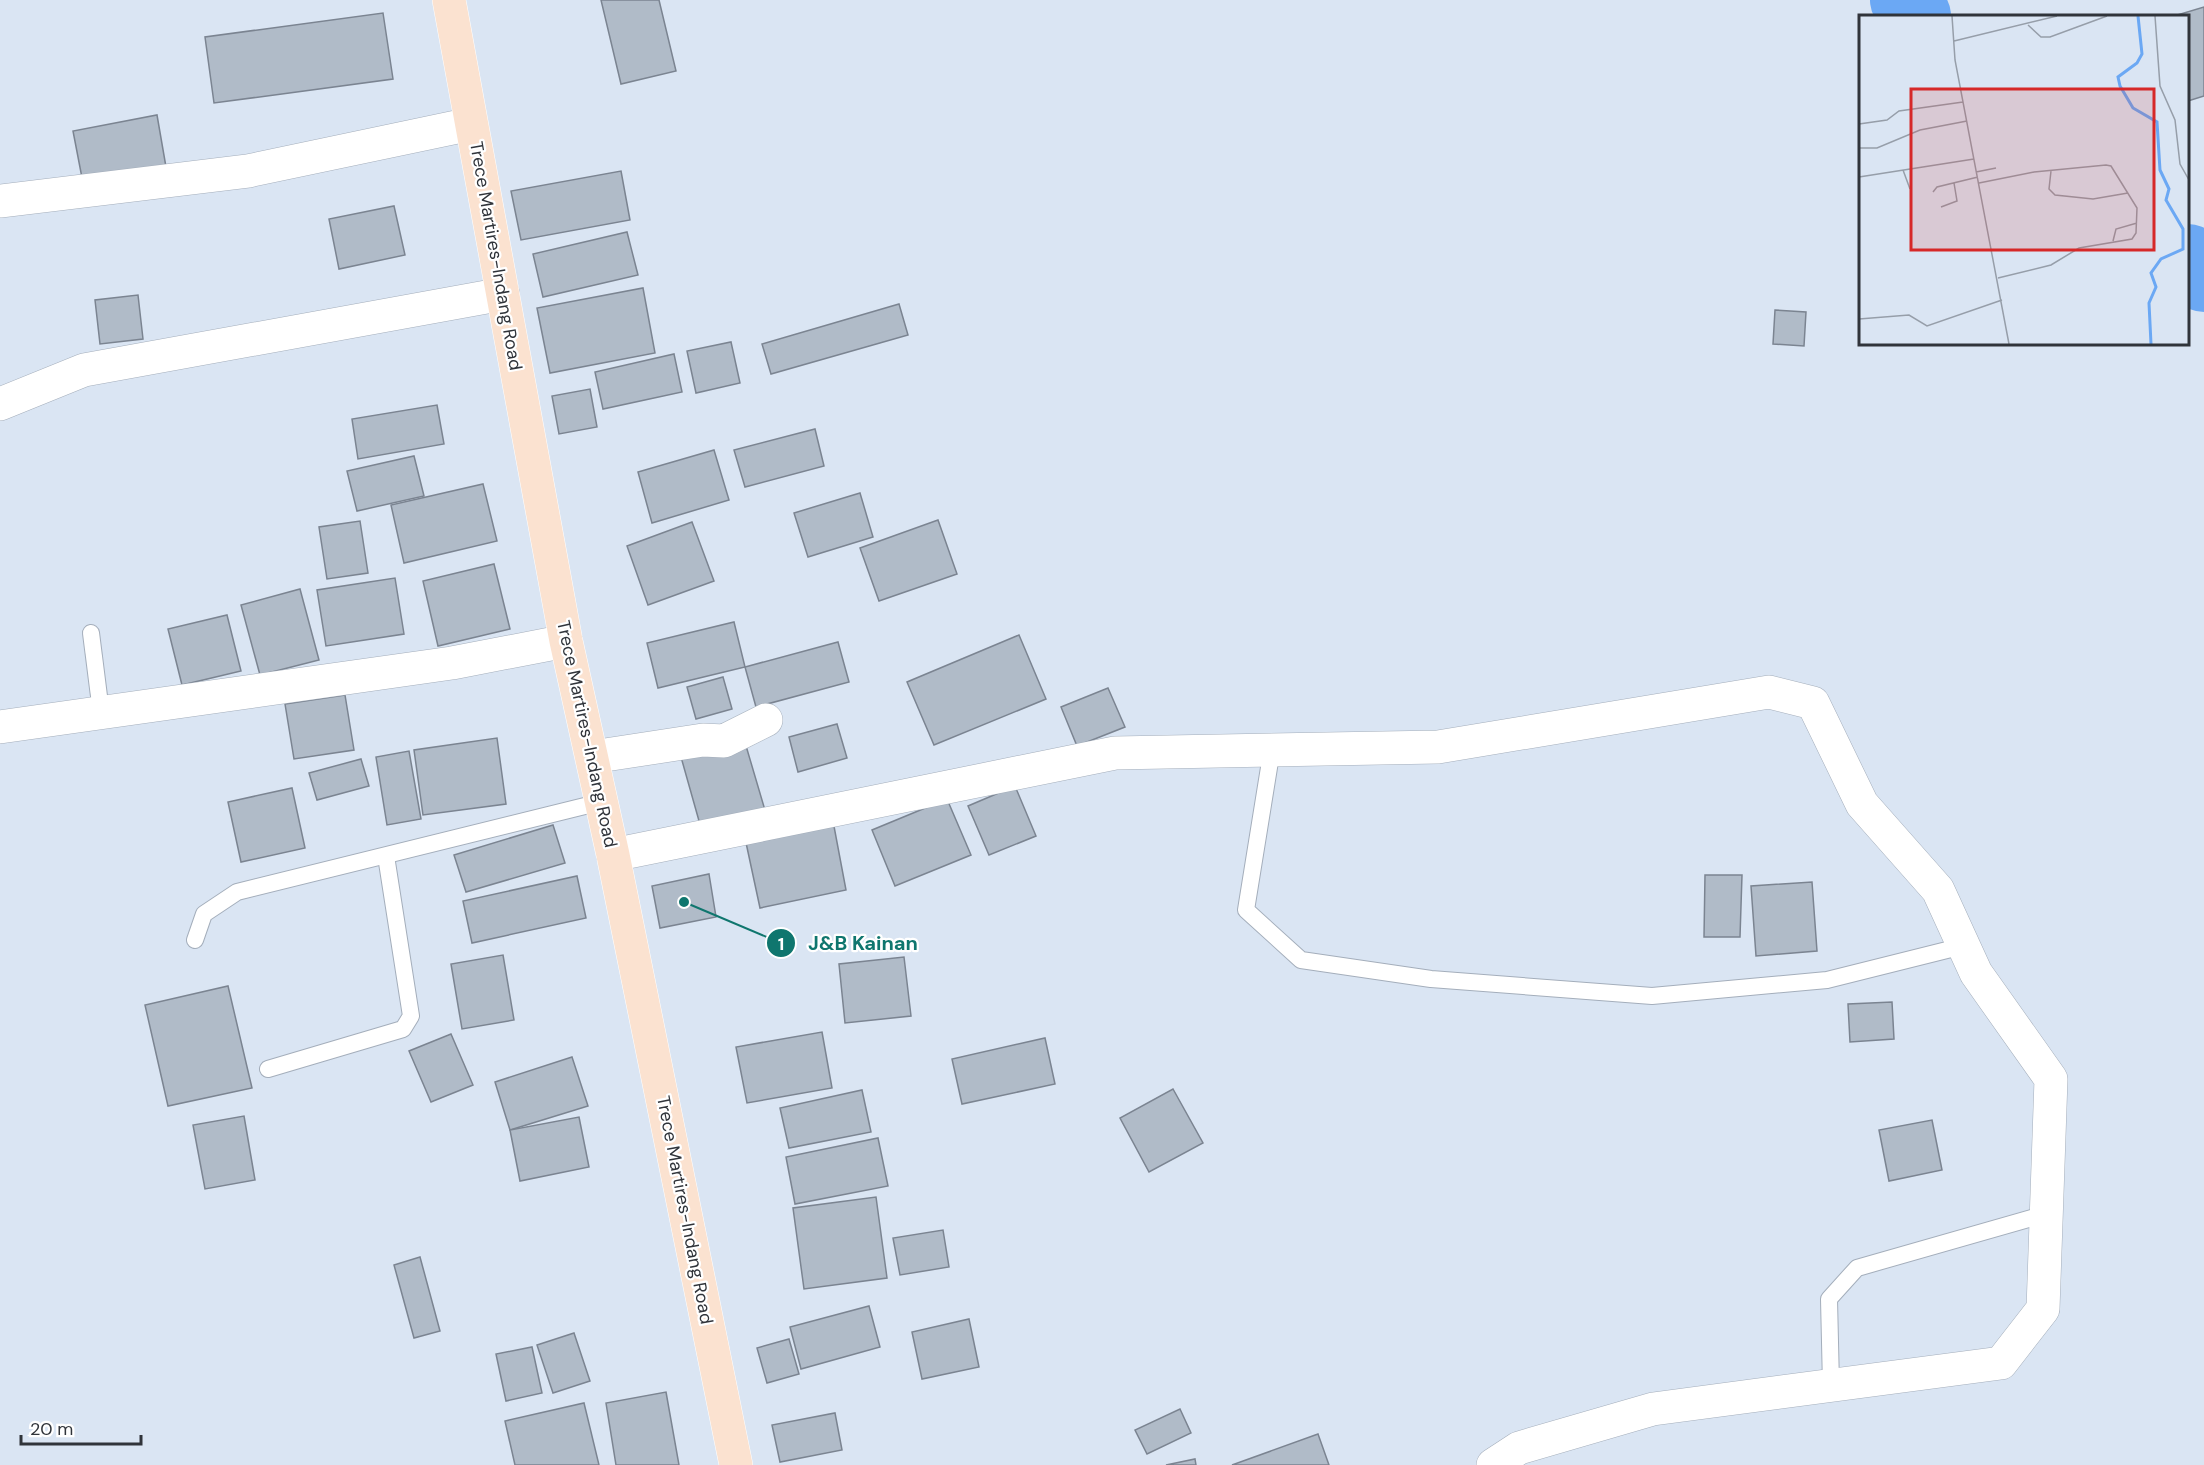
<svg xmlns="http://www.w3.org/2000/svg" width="2204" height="1465" font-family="'DM Sans',sans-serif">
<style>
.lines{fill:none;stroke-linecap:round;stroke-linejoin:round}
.river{stroke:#6ba8f4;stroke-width:72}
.building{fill:#b0bbc8;stroke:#7b8491;stroke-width:1.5}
.service-casing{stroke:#a4aebb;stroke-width:18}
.minor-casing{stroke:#a4aebb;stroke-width:34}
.primary-casing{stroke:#fff;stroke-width:34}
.service{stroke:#fff;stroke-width:16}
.minor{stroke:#fff;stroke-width:33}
.primary{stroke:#fbe2d0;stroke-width:33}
.labels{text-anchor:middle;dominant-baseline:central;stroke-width:4.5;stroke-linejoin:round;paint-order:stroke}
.street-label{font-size:18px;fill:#30343a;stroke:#fff}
.inset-river{fill:none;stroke:#6ba8f4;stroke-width:3}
.inset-road{fill:none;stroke:#969ea9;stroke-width:1.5}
.view{fill:#d62828;fill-opacity:0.15;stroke:#d62828;stroke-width:3}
.inset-edge{fill:none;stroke:#30343a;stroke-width:3}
.leader{fill:none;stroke:#0f766e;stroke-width:2}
.callout-dot{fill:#0f766e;stroke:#fff;stroke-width:2}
.mark-label{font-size:18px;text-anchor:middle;font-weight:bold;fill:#fff}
.callout-label{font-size:20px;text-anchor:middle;font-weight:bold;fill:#0f766e;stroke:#fff;stroke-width:4.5;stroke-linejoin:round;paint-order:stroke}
</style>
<rect width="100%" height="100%" fill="#dae5f3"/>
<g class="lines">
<!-- river -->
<g class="river">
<polyline points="1906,0 1915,16"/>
<polyline points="2188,260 2204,276"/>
</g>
</g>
<!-- building -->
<g class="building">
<polygon points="601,0 659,0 676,71 621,84"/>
<polygon points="2204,7 2204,96 2188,101 2188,16 2174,16"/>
<polygon points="383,13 393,79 214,103 205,37"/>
<polygon points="157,115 166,167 83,183 73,131"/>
<polygon points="621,171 630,220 521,240 511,191"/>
<polygon points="394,206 405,255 339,269 329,219"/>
<polygon points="627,232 638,275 543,297 533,254"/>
<polygon points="643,288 655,353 550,373 537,308"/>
<polygon points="138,295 143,339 100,344 95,300"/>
<polygon points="899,304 908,335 771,374 762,344"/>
<polygon points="1775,310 1806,312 1804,346 1773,344"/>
<polygon points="731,342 740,383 696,393 687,351"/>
<polygon points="674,354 682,392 603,409 595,372"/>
<polygon points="590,389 597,427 559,434 552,396"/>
<polygon points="437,405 444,444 358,459 352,419"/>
<polygon points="815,429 824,466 745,487 734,450"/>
<polygon points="714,450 729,500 652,523 638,472"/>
<polygon points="414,456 424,496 357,511 347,471"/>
<polygon points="483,484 497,541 404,563 391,505"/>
<polygon points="860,493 873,537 808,557 794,513"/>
<polygon points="938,520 957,574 879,601 860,548"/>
<polygon points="360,521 368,573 327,579 319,527"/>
<polygon points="692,522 714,581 648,605 627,546"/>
<polygon points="494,564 510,629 438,646 423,581"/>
<polygon points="395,578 404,634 326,646 317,590"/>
<polygon points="300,589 319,660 260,675 241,605"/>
<polygon points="227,615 241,671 182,685 168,629"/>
<polygon points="734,622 745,667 658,688 647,643"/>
<polygon points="1019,635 1046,699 934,745 907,682"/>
<polygon points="838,642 849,682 756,707 745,667"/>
<polygon points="723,677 732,709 696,719 687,687"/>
<polygon points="1108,688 1125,727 1077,746 1061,707"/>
<polygon points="345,695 354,750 294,759 285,704"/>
<polygon points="837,724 847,758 798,772 789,737"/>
<polygon points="497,738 506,804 423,815 414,750"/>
<polygon points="744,739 767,817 703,835 681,757"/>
<polygon points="409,751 421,819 387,825 376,757"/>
<polygon points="361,759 369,786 317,800 309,773"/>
<polygon points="1015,786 1036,836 989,855 968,806"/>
<polygon points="292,788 305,848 241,862 228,802"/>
<polygon points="947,799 971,855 895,886 872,830"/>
<polygon points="833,821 846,890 760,908 745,838"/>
<polygon points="553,825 565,863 466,892 454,855"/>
<polygon points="709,874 716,917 660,928 652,886"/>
<polygon points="1705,875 1742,875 1740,937 1704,937"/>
<polygon points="577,876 586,918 472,943 463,901"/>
<polygon points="1812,882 1817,951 1756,956 1751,886"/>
<polygon points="503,955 514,1020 462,1029 451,964"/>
<polygon points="904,957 911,1016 845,1023 839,964"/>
<polygon points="228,986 252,1088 168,1106 145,1005"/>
<polygon points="1892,1002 1894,1039 1850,1042 1848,1004"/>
<polygon points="822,1032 832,1088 747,1103 736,1047"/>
<polygon points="451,1034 473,1085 431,1102 409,1051"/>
<polygon points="1045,1038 1055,1084 962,1104 952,1059"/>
<polygon points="572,1057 588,1106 510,1130 495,1082"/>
<polygon points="1173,1089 1203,1143 1149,1172 1120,1118"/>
<polygon points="862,1090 871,1132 789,1148 780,1108"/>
<polygon points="244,1116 255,1180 205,1189 193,1125"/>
<polygon points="579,1117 589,1167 520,1181 510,1130"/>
<polygon points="1932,1120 1942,1170 1889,1181 1879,1130"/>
<polygon points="878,1138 888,1186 795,1204 786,1157"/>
<polygon points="876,1197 887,1278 804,1289 793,1208"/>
<polygon points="943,1230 949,1267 900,1275 893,1238"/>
<polygon points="420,1257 440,1331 414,1338 394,1265"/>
<polygon points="869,1306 880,1347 801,1369 790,1327"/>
<polygon points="969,1319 979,1367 922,1379 912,1332"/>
<polygon points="574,1333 590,1381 553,1393 537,1345"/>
<polygon points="789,1339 799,1374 767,1383 757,1348"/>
<polygon points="532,1347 542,1393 506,1401 496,1354"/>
<polygon points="666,1392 679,1465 616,1465 606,1403"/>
<polygon points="584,1403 599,1465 515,1465 505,1421"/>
<polygon points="1180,1409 1191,1433 1147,1454 1135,1430"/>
<polygon points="835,1413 842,1450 780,1462 772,1425"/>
<polygon points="1318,1434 1329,1465 1232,1465"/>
<polygon points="1195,1459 1196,1465 1166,1465"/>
</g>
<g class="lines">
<!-- service casing -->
<g class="service-casing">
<g id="service">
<polyline points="91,633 101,712"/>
<polyline points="1272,749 1246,910 1301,960 1431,979 1652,996 1827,980 1963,946"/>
<polyline points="195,940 204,914 237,892 601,802"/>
<polyline points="268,1069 403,1029 411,1016 386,856"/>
<polyline points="1831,1385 1829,1299 1857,1268 2046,1214"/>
</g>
</g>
<!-- minor casing -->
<g class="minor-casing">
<g id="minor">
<polyline points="0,201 248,171 471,124"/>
<polyline points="0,404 84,370 503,294"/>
<polyline points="0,727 452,663 566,641"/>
<polyline points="592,757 703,740 724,741 766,720"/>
<polyline points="613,855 1115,753 1438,747 1769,692 1813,703 1862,804 1938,890 1976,973 2051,1079 2043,1309 2001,1363 1653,1409 1519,1448 1493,1465"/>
</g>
</g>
<!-- primary casing -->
<g class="primary-casing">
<polyline id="primary" points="449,0 566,641 613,855 736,1465"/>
</g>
<!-- service -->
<use href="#service" class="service"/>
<!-- minor -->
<use href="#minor" class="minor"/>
<!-- primary -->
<use href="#primary" class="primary"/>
</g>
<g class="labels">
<!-- street labels -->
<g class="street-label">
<text transform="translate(496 256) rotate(80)">Trece Martires-Indang Road</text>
<text transform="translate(587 734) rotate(78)">Trece Martires-Indang Road</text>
<text transform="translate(685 1210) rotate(79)">Trece Martires-Indang Road</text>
</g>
</g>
<!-- overview -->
<g transform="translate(1859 15)">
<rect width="330" height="330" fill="#dae5f3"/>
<path class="inset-river" d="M279,1l4,38 -5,9 -19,14 2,9 13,22 24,14 3,48 9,19 -3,11 17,29v20l-22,10 -10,14 5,14 -7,16 2,41"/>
<path class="inset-road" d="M93,1l3,44 54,284M296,1l5,70 15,34 5,44 9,16M169,10l13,12h9l57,-21M95,26l103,-25M0,109l28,-4 12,-9 64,-9M0,133h18l43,-18 47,-9M44,155l7,19M192,156l-2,18 6,6 38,4 35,-6M117,157l20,-4M0,162l115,-18M120,168l55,-11 72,-7 5,1 26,42 -1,25 -4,6 -53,9 -28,17 -53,13M74,177l4,-5 41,-10M82,192l16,-6 -3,-18M254,226l3,-12 21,-6M0,304l50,-4 18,11 75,-26"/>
<path class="view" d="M52,74h243v161h-243z"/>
<rect width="330" height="330" class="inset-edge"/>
</g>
<!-- callouts -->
<path class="leader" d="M684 902L781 943"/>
<g class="callout-dot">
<circle cx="684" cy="902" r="6"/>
<circle cx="781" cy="943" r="15"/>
</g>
<g class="mark-label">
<text x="781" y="950">1</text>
</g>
<g class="callout-label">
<text x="863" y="950">J&amp;B Kainan</text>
</g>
<!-- scale -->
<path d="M21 1435v9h120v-9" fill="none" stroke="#30343a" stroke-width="3"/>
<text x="30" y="1435" font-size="18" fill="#30343a" stroke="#ffffff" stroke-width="4.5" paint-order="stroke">20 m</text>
</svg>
